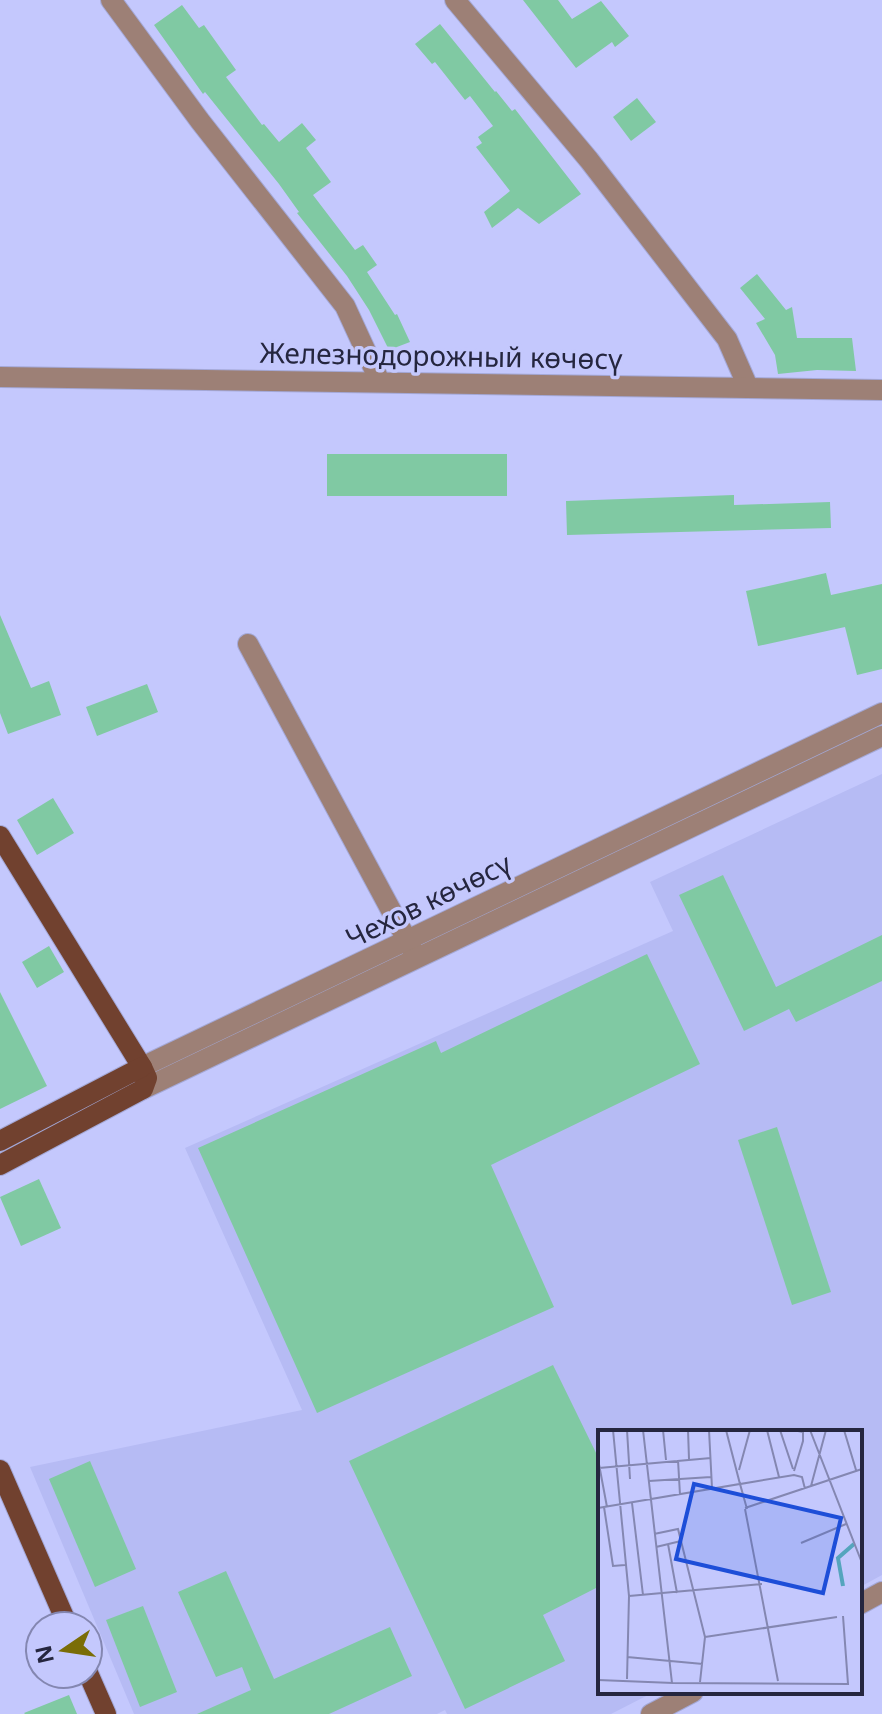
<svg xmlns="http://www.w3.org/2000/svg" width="882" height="1714" font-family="'Noto Sans',sans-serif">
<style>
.built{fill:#b6bbf4}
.building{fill:#80c9a3}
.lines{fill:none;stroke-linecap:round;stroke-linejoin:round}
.minor-casing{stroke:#a4a8d7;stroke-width:22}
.major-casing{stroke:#a4a8d7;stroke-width:22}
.minor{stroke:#9d8076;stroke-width:20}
.major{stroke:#71412f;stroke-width:20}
.labels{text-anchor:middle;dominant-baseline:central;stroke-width:7;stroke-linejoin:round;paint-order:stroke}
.street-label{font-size:28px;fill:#25263f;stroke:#c4c8fd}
.inset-river{fill:none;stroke:#55a5bd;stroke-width:4}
.inset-road{fill:none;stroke:#8487b1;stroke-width:2}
.view{fill:#1d4ed8;fill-opacity:0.15;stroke:#1d4ed8;stroke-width:4}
.inset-edge{fill:none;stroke:#25263f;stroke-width:4}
</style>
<rect width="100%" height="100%" fill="#c4c8fd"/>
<!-- built -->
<polygon class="built" points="882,774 882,1575 860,1587 860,1432 600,1432 600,1692 654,1692 611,1714 447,1714 445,1710 437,1714 134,1714 30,1467 302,1410 185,1148 673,931 650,882"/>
<!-- building -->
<g class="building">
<polygon points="523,0 558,0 572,19 601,1 629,36 615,47 612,42 576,68"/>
<polygon points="182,5 199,28 204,25 236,70 226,77 262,125 264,124 279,142 302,123 316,140 306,148 331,182 313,195 355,250 363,245 377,265 367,272 395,315 397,314 410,342 389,350 369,310 347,276 297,213 299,212 279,184 205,92 203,94 154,25"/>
<polygon points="440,24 495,92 496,91 512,111 515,109 581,194 539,224 518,208 492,228 484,212 510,191 476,147 482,143 478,137 493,126 470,96 465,100 435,62 432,64 415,44"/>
<polygon points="637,98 656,122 631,141 613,117"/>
<polygon points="757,274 786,310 792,307 797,338 852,338 856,371 817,370 778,374 775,355 756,323 765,319 740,288"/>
<rect x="327" y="454" width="180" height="42"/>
<polygon points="734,495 734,505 830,502 831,528 567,535 566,501"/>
<polygon points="826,573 831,595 882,584 882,669 857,675 845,627 758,646 746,591"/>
<polygon points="0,615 31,688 49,681 61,715 8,734 0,713"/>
<polygon points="147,684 158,712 97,736 86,707"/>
<polygon points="53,798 74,833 37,855 17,820"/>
<polygon points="723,875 776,987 882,935 882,981 796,1022 789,1009 744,1031 679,895"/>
<polygon points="49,946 64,972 37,988 22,962"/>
<polygon points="647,954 700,1064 491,1165 554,1307 317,1413 198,1148 436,1041 441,1053"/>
<polygon points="0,992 47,1086 0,1109"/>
<polygon points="777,1127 831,1292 792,1305 738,1140"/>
<polygon points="39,1179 61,1228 21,1246 0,1197"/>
<polygon points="553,1365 600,1461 600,1586 543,1615 565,1661 465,1709 349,1461"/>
<polygon points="90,1461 136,1569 95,1587 49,1479"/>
<polygon points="226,1571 274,1679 390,1627 412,1676 329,1714 197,1714 251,1690 242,1667 216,1677 178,1592"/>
<polygon points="143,1606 177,1692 140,1707 106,1620"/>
<polygon points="69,1695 77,1714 25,1714 24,1713"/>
</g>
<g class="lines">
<!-- minor casing -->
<g class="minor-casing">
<g id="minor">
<polyline points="111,0 200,121 345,306 380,382"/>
<polyline points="455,0 589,160 727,339 748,387"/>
<polyline points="0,377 882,390"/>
<polyline points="248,644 414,953"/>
<polyline points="142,1067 882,713"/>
<polyline points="143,1089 882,736"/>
<polyline points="860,1604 882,1592"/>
<polyline points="651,1714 693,1692"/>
</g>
</g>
<!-- major casing -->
<g class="major-casing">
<g id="major">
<polyline points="0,836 142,1067 147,1078 143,1089 0,1165"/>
<polyline points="0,1141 142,1067"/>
<polyline points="0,1470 68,1626"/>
<polyline points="88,1673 106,1714"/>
</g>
</g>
<!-- minor -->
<use href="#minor" class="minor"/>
<!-- major -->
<use href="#major" class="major"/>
</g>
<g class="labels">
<!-- street labels -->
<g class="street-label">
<text transform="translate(441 355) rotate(1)">Железнодорожный көчөсү</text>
<text transform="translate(428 900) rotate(-26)">Чехов көчөсү</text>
</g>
</g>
<!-- overview -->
<g transform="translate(598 1430)">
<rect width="264" height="264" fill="#c4c8fd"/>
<path class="inset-river" d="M245,156l-5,-28 16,-14"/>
<path class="inset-road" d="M15,0l16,166 -2,83M29,0l3,49M45,0l29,253M65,0l3,30M90,0l1,29M111,0l3,58M128,0l14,54 54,-9 8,2 3,12M169,0l12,47M182,0l13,39M195,0l10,2v9l-9,30M212,0l52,133M246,0l12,40M0,29l9,48M80,30l2,35M1,38l112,-10M141,40l11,-40M51,51l62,-4M213,56l15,-56M34,73l11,92M6,77l9,59 12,-1M0,78l142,-24 7,25M147,78l117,-39M147,79l33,172M56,104l24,-5 27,108 -5,45M203,113l45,-19M70,114l9,49M58,117l25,-6M31,166l133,-12M107,207l132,-20M29,227l76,7M0,250l75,3M72,253l178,1 -5,-68"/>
<path class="view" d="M96,54l147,34 -18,75 -147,-34z"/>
<rect width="264" height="264" class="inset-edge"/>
</g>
<!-- north arrow -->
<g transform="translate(64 1650) rotate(257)"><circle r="38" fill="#c4c8fd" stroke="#8487b1" stroke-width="2"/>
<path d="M0-6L14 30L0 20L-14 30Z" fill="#7a6d07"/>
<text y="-12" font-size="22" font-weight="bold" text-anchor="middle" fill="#25263f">N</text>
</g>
</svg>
